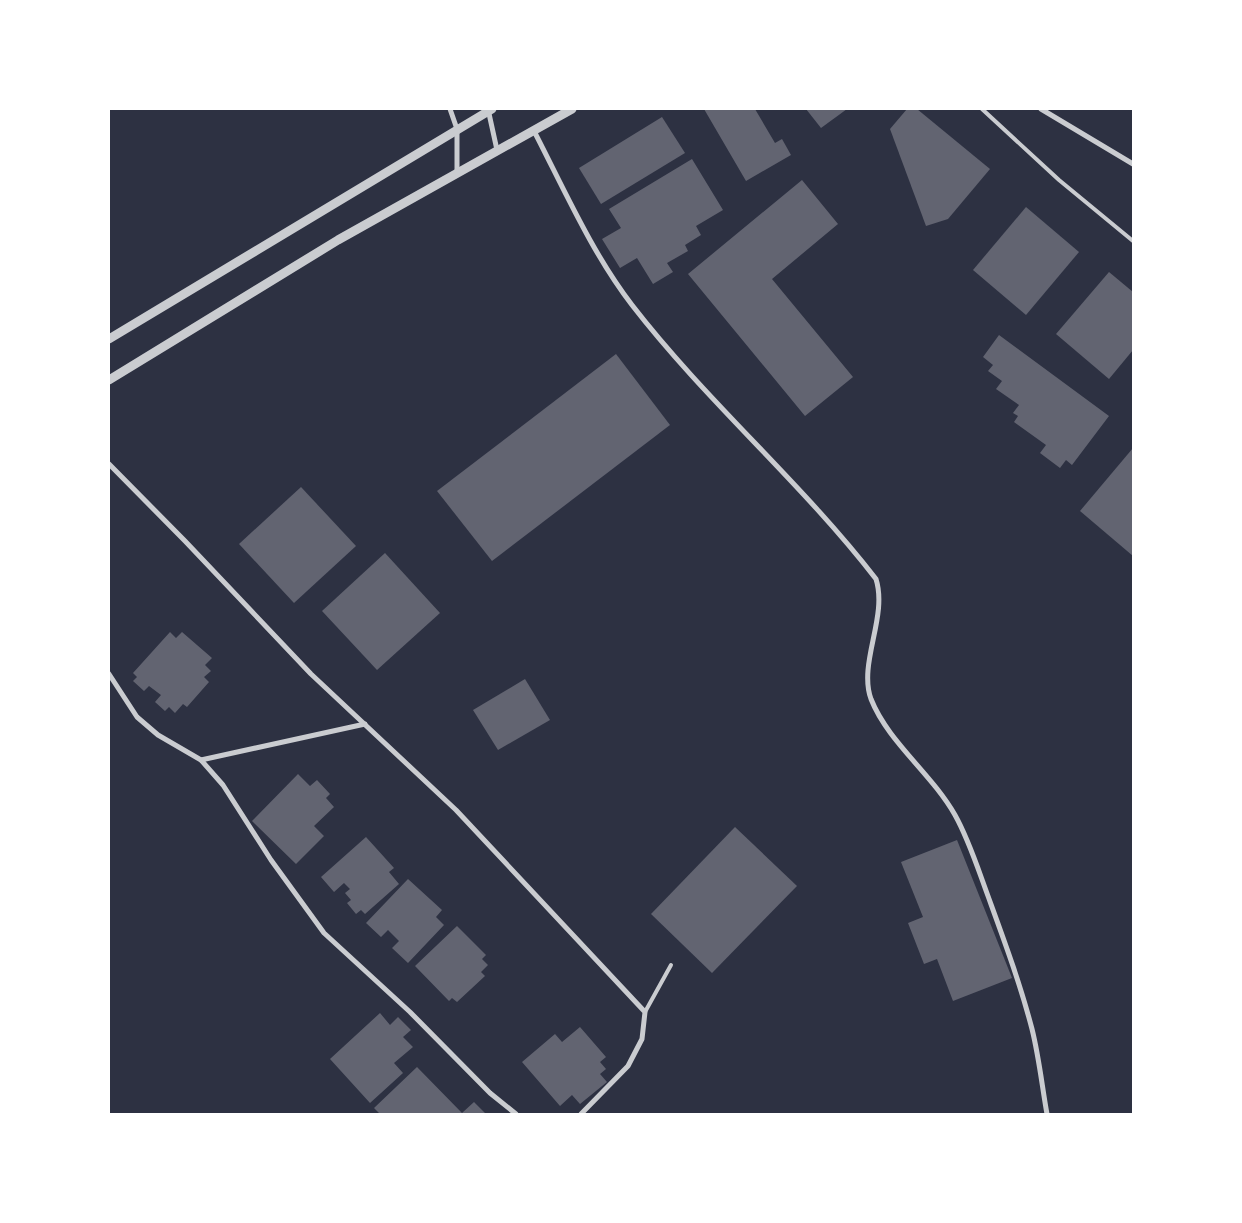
<svg xmlns="http://www.w3.org/2000/svg" width="1242" height="1223" font-family="'DM Sans',sans-serif">
<style>
.building{fill:#626471}
.lines{fill:none;stroke-linecap:round;stroke-linejoin:round}
.service{stroke:#caccd0;stroke-width:4}
.minor{stroke:#caccd0;stroke-width:5}
.tertiary{stroke:#caccd0;stroke-width:9}
</style>
<rect width="100%" height="100%" fill="#2d3142"/>
<!-- building -->
<g class="building">
<polygon points="704,109 755,109 775,143 782,139 791,155 746,181"/>
<polygon points="806,109 847,109 821,128"/>
<polygon points="907,109 917,109 990,169 948,219 926,226 890,129"/>
<polygon points="662,117 685,153 601,204 579,168"/>
<polygon points="692,159 723,210 696,226 701,235 685,245 688,251 667,263 673,272 653,284 637,258 620,268 602,239 621,228 609,209"/>
<polygon points="802,180 838,224 772,279 853,377 805,416 688,274"/>
<polygon points="1026,207 1079,252 1026,315 973,270"/>
<polygon points="1109,272 1133,292 1133,350 1109,379 1056,334"/>
<polygon points="999,335 1109,416 1072,465 1066,460 1060,468 1040,453 1046,445 1014,422 1018,416 1013,413 1019,405 996,389 1002,381 988,371 993,365 983,357"/>
<polygon points="616,354 670,425 492,561 437,491"/>
<polygon points="1133,448 1133,556 1080,511"/>
<polygon points="301,487 356,546 294,603 239,544"/>
<polygon points="385,553 440,613 377,670 322,611"/>
<polygon points="170,632 176,638 182,632 212,658 205,665 211,671 204,677 209,682 187,707 183,704 175,713 169,707 165,711 155,702 161,695 149,686 144,691 133,681 137,677 133,673"/>
<polygon points="525,679 550,720 498,750 473,710"/>
<polygon points="298,774 310,786 317,780 330,794 326,798 334,807 314,826 324,836 296,864 252,821"/>
<polygon points="735,827 797,886 712,973 651,914"/>
<polygon points="366,837 394,868 389,872 399,884 365,914 361,910 356,914 347,903 351,900 345,893 350,889 344,883 334,892 321,877"/>
<polygon points="957,840 1012,978 953,1001 937,959 924,964 908,923 923,917 901,862"/>
<polygon points="408,879 442,910 436,917 444,925 408,963 392,948 399,941 388,930 381,937 366,923"/>
<polygon points="457,926 486,955 482,959 488,965 481,972 485,976 457,1002 452,998 449,1001 415,966"/>
<polygon points="380,1013 390,1025 398,1017 411,1030 403,1037 413,1047 394,1063 403,1073 370,1103 330,1059"/>
<polygon points="580,1027 606,1057 600,1062 606,1069 600,1074 607,1082 580,1104 572,1095 560,1106 522,1062 555,1034 562,1042"/>
<polygon points="417,1067 462,1113 474,1102 486,1114 380,1114 374,1108"/>
</g>
<g class="lines">
<!-- service -->
<g class="service">
<polyline points="982,109 1059,180 1133,241"/>
<polyline points="645,1012 671,965"/>
</g>
<!-- minor -->
<g class="minor">
<polyline points="450,109 457,129 457,172"/>
<polyline points="488,109 497,150"/>
<polyline points="1041,109 1133,164"/>
<path d="M534,131c30,58 58,122 98,174 75,97 169,177 244,274 12,38 -18,84 -5,120 17,43 61,75 84,116 14,25 23,54 33,81 16,44 32,87 44,133 7,28 10,57 15,85"/>
<polyline points="109,464 185,541 311,674 456,810 645,1012 642,1039 628,1066 581,1114"/>
<polyline points="109,674 137,717 158,735 201,760 223,785 271,860 324,933 410,1012 490,1093 516,1114"/>
<polyline points="201,760 365,724"/>
</g>
<!-- tertiary -->
<g class="tertiary">
<polyline points="109,339 492,109"/>
<polyline points="109,380 338,240 572,109"/>
</g>
</g>
<!-- border -->
<rect width="1242" height="1223" fill="none" stroke="#ffffff" stroke-width="220"/>
</svg>
